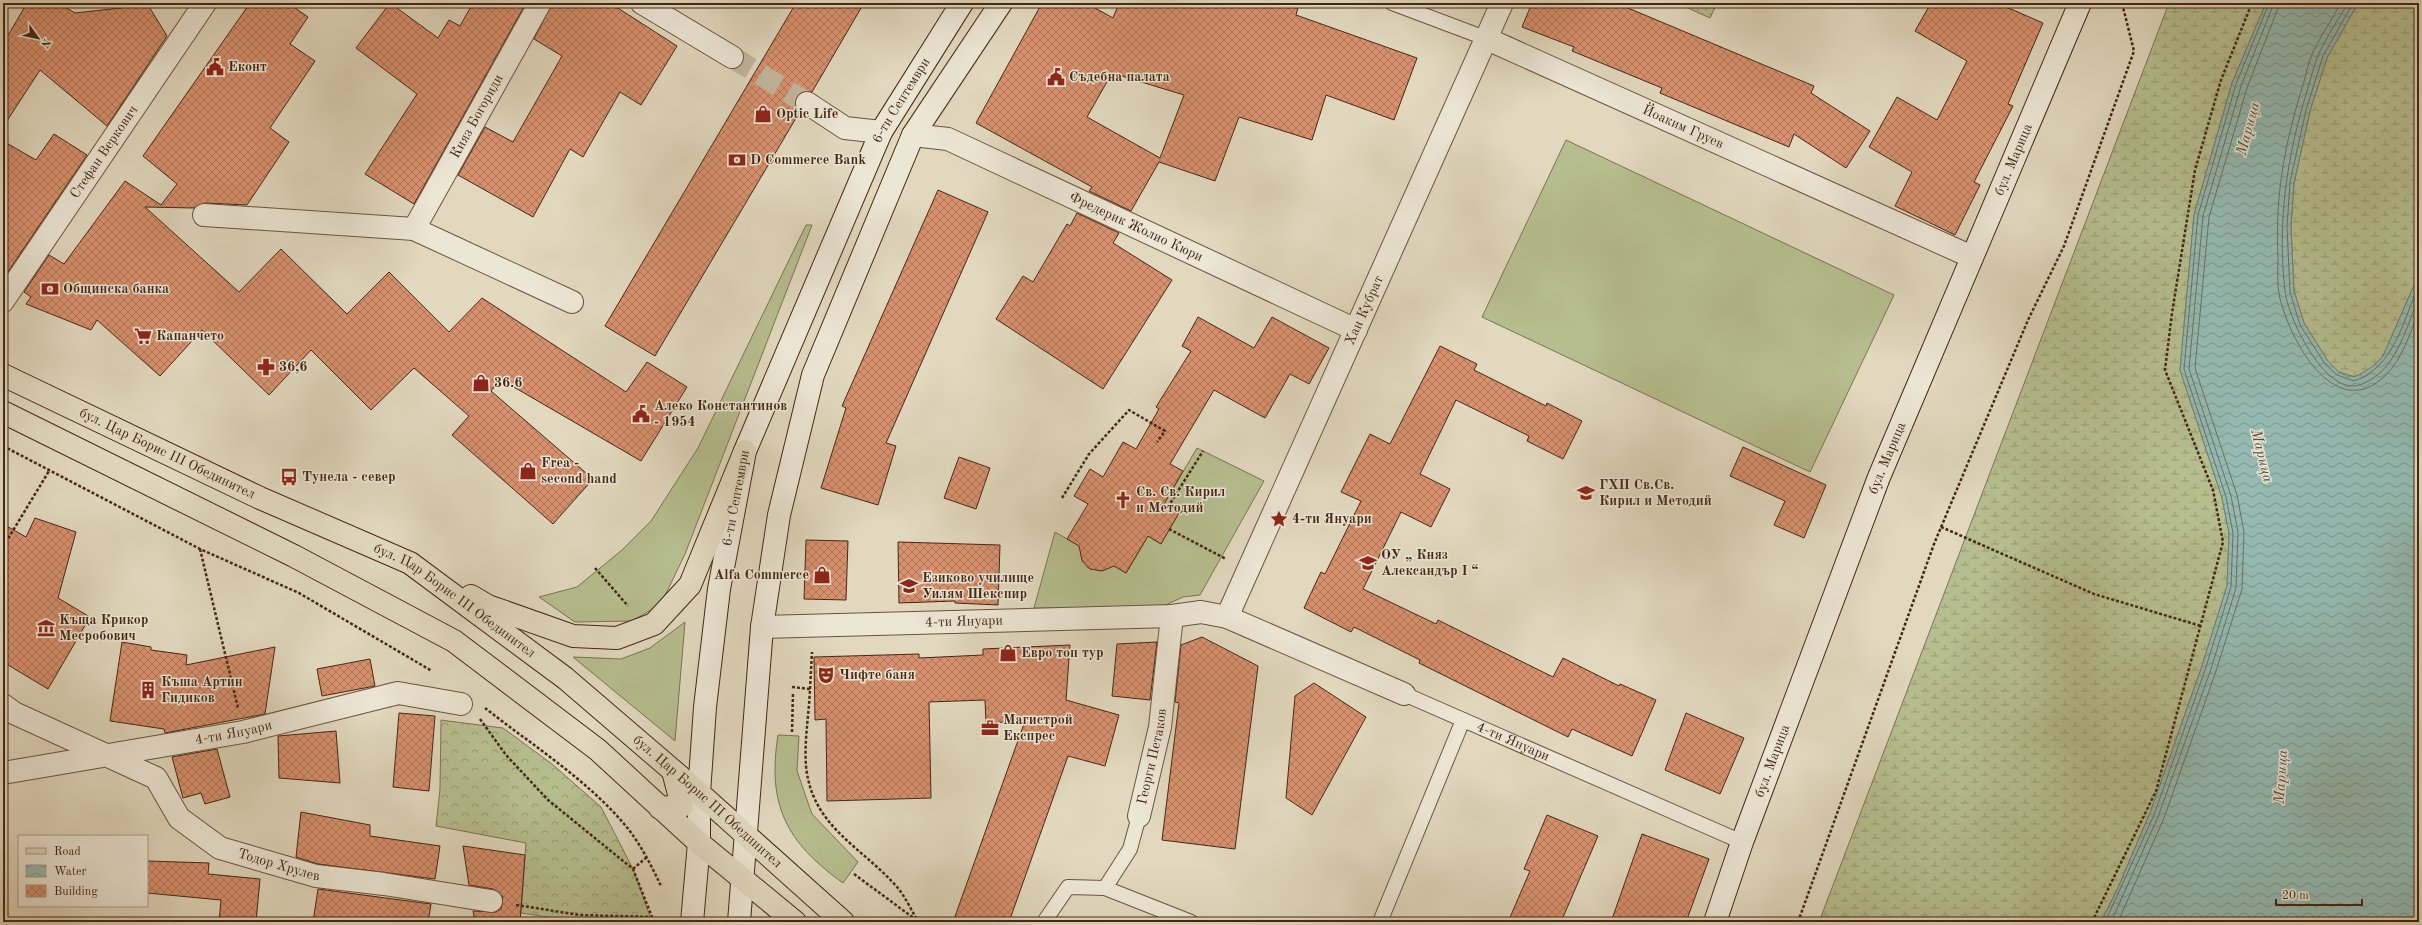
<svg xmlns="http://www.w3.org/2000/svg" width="2422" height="925" font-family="'Old Standard TT',serif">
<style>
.grass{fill:#b6be8f;stroke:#7e7252}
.forest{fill:url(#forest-crowns);stroke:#7e7252}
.wetland{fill:url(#wetland-marsh);stroke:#7e7252}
.garden{fill:url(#garden-dots);stroke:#7e7252}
.water{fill:url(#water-waves);stroke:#747f72}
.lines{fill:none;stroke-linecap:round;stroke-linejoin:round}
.shore{stroke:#6c7062;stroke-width:1}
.building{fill:url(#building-cross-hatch);stroke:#452714;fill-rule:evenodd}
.street-tunnel{stroke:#c2b59c;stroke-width:22;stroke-dasharray:22 11;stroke-linecap:butt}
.lane-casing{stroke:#6c533e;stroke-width:16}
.street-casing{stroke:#6c533e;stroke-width:24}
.secondary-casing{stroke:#452714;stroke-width:24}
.primary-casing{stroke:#452714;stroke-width:24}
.path{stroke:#452714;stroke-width:2.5;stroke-dasharray:3 2;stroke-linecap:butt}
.lane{stroke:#ece6d5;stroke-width:14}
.street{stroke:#ece6d5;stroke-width:22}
.secondary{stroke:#ece6d5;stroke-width:22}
.primary{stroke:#e1d8be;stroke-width:22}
.labels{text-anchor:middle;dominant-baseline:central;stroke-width:3;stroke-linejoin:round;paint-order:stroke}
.poi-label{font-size:14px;font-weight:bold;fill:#452714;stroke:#ece6d5;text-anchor:start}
.street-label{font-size:14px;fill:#452714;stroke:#ece6d5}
.water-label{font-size:15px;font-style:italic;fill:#594c3b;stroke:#ece6d5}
</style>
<defs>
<pattern id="forest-crowns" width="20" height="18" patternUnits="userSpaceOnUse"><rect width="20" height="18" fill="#b6be8f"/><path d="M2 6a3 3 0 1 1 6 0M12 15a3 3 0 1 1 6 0" fill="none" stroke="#969a74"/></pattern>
<pattern id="wetland-marsh" width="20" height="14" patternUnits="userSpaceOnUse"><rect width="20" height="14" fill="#b6be8f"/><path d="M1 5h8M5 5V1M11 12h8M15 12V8" fill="none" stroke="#969a74"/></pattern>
<pattern id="garden-dots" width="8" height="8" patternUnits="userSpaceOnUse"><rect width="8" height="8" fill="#b6be8f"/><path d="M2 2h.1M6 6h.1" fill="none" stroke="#969a74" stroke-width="1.8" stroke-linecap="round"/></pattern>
<pattern id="water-waves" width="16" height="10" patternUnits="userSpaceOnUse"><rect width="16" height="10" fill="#94bab1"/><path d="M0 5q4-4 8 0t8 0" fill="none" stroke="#7b978f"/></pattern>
<pattern id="building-cross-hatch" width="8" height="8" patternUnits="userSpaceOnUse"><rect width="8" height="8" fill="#d8916e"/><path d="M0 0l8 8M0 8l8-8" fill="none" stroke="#b17659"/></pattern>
</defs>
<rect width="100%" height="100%" fill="#e1d8be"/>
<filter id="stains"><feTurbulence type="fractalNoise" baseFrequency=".005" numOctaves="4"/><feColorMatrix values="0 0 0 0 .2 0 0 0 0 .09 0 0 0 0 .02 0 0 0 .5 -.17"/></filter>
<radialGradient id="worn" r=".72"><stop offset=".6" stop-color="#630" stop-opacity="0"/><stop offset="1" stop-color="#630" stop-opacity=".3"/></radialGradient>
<!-- grass -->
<g class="grass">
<polygon points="1566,140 1894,295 1810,472 1482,317"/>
<polygon points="806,225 812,225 685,554 661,604 632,621 575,622 539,597 577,587 622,550 651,521 698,448"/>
<path d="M1197,448l67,33 -64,114 -17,2 -26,12 -123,-1 21,-76 27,15c-5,23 13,28 30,17l14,9 22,-37 13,8 3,-40z"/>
<polygon points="685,622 675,741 573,657 621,659 650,648"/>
<path d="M778,735l21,1 -2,35 15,43 46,48 -15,21c-57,-41 -76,-78 -65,-148z"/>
</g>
<!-- forest -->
<polygon class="forest" points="441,720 503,728 552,764 601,807 633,869 652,922 580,922 521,913 526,843 436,826 440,789"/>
<!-- wetland -->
<g class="wetland">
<polygon points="2169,3 2266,3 2232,83 2194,215 2180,370 2222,498 2229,533 2227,586 2201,669 2150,813 2117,890 2101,922 1819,922"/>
<polygon points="2358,3 2419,3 2419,274 2383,356 2368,371 2354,377 2339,372 2328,361 2304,323 2294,291 2291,227 2294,183 2310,111 2327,58"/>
</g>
<!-- garden -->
<polygon class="garden" points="1677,3 1717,3 1710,18"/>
<!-- water -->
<path class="water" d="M2266,3h92l-31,55 -17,53 -16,72 -3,44 3,64 10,32 24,38 11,11 15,5c12,-5 20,-11 29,-21l36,-82v648h-318l16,-32 33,-77 51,-144 26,-83 2,-53 -7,-35 -42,-128 14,-155 38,-132z"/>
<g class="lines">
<!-- shore -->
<g class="shore">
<path d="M2341,3c-9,16 -19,31 -27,47 -6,12 -8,26 -12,38 -18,59 -27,108 -24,170 0,11 -1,24 1,36 9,43 55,132 107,81 16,-16 24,-42 33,-63"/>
<path d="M2348,3c-10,17 -21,33 -29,50 -5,12 -8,25 -12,38 -20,65 -30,131 -22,200 3,27 37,97 69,95 10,-1 20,-8 27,-14 19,-18 28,-51 38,-75"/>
<path d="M2353,3l-30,53 -17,54 -16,72 -3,45 3,65 10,33 25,39 12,11 17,6c40,-13 50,-62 65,-97"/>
<polyline points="2105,922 2154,815 2205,670 2231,587 2233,533 2226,497 2184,369 2198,215 2236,84 2269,3"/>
<polyline points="2111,922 2158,817 2210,672 2236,588 2238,532 2231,496 2189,369 2203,216 2241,86 2274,3"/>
<polyline points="2118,922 2164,818 2215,674 2242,589 2244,532 2237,495 2195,368 2209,217 2247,88 2280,3"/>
</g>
</g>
<!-- building -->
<g class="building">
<polygon points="27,3 58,3 75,13 148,5 167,36 107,126 40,70 3,127 3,44"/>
<polygon points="250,3 288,3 308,17 290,44 315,61 270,128 289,142 247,205 205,203 194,208 145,207 239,292 281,249 347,314 389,272 449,332 482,298 626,392 647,362 687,387 641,461 500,379 491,391 593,479 553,524 452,435 469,416 414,368 371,410 311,350 269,395 202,330 160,376 97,320 91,330 26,304 31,297 24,292 49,255 64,264 125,181 161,205 177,184 143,156"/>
<polygon points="390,3 438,38 449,20 460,26 473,3 526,3 414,204 365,174 417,94 356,48"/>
<polygon points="552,3 610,3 677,46 641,105 620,92 583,157 570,149 533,217 458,175 485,127 513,142 562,56 534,39"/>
<polygon points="796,3 864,3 812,92 802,92 796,96 795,103 799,113 655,356 605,326"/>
<path d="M1042,3h44l27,15 6,-15h180l-3,12 121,43 -23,62 -68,-25 -14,45 -73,-23 -24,64 -56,-19 -28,49 -42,-20 3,-4 -116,-64zM1112,73l72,22 -24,63 -73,-41z"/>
<polygon points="1532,3 1616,3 1814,86 1811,93 1870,131 1846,168 1794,134 1789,147 1660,93 1662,88 1572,51 1574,47 1522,27"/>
<polygon points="1931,3 1997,3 2043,23 2008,104 2013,106 1974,182 1980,185 1955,235 1895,206 1912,172 1869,147 1897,97 1937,120 1967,61 1915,31"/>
<polygon points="54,134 87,155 3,279 3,141 36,160"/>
<polygon points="938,190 988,212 886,443 896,446 878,505 821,488 846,408 842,406"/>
<polygon points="1077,213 1119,233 1113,243 1172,280 1103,389 996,319 1023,276 1033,282 1067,224 1070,226"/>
<polygon points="1198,317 1254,348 1272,317 1329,348 1309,384 1290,374 1265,418 1214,390 1170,464 1183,471 1164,504 1179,513 1161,544 1148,536 1126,573 1114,566 1102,571 1090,569 1082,560 1079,546 1067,539 1088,504 1074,496 1090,469 1103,477 1123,442 1136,449 1159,409 1156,407 1191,351 1182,346"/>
<polygon points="1440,346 1477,364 1474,370 1546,406 1547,403 1582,421 1563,459 1527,441 1529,436 1456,400 1420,474 1450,489 1431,527 1401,512 1363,589 1436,624 1438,620 1553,677 1563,658 1619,686 1620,684 1656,700 1632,756 1572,729 1568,737 1419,663 1420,660 1354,627 1351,632 1304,608 1321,572 1325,574 1361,501 1341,492 1370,434 1390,444"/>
<polygon points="1743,447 1826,485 1804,538 1774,525 1785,501 1730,476"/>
<polygon points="959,457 990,468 976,509 944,498"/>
<polygon points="35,518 76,532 58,598 90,617 48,689 3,662 3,524 26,537"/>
<polygon points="806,540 848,541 846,600 804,599"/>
<polygon points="898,542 1000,545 998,605 955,603 955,601 899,603"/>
<polygon points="1202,637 1258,666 1235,849 1162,840 1179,703 1175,702 1181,645"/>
<polygon points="122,642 151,647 151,650 187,655 186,665 275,647 265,714 165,733 164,729 110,721"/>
<polygon points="1157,642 1150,700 1112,696 1117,644"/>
<polygon points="1070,645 1066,700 1119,715 1105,766 1068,756 1009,922 953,922 1025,721 986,723 985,700 929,702 931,798 827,801 826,719 815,720 814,657 919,654 919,658 983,655 983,649"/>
<polygon points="370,659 375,686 322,696 317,669"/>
<polygon points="1314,683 1366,717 1312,815 1286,798 1295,696"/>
<polygon points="399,713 435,716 429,791 393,787"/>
<polygon points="1686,713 1744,738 1720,794 1665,770"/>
<polygon points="336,731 340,783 279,778 278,736"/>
<polygon points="217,749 230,797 205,804 201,793 183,798 172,757"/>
<polygon points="301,812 370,825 370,836 440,846 435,879 318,864 296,857"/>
<polygon points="1547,815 1598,836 1561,922 1508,922 1530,871 1524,869"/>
<polygon points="1642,834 1709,859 1686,922 1611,922"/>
<polygon points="463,846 525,855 520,922 475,922 473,911 496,912 501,909 503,897 493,889 469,885"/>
<polygon points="147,861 209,863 208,874 260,879 256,922 219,922 221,900 147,893"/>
<polygon points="318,889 431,904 428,922 313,922"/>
</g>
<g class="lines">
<!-- street-tunnel -->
<polyline class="street-tunnel" points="732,57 807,103"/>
<!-- lane casing -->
<g class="lane-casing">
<g id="lane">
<polyline points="1392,3 1485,38"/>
<path id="s1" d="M1404,694l338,148"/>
<polyline points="1105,888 1130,849 1139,816"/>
<polyline points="1044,922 1068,887 1105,888 1191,922"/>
<polyline points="1380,922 1463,720"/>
</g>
</g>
<!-- street casing -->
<g class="street-casing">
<g id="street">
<polyline points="642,3 732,57"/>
<path id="s2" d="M1485,38l487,219"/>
<polyline points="807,103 845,128 881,132"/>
<path id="s3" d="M913,135l35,4 408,191"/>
<polyline points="204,215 414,229 572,302"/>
<path id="s4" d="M414,229l126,-226"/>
<path id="s5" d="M3,301l202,-298"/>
<path id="s6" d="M1227,617l275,-614"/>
<path id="s7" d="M762,627l410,-11 29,-4 26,5 177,77"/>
<path id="s8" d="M3,705l11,8 142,65 23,40 41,30 96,28 68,8 107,17"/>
<path id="s9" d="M3,773l240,-41 155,-39 63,11"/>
<path id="s10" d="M1139,816l21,-89 12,-111"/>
</g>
</g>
<!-- secondary casing -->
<g class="secondary-casing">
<g id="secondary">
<path id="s11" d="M692,922l7,-79v-50l6,-86 14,-118 26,-138 136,-319 81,-129"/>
<polyline points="739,922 762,627 779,515 813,375 913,135 1001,3"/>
<path id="s12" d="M1715,922l27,-80 137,-365 201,-474"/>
</g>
</g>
<!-- primary casing -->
<g class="primary-casing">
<g id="primary">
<path id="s13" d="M3,375l257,123 150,65 155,115 134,115 144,129"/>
<polyline points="3,412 294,556 454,641 598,750 699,843 795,922"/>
<polyline points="471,596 488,606 573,636 617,638 654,624 690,585 745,451"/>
<polyline points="660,808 682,806 673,771"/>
</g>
</g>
<!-- path -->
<g class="path">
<polyline points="3,446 200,549 299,593 432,671"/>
<polyline points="1062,498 1089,454 1129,410 1165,431 1157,442"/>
<polyline points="1168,507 1203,451"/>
<polyline points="1941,527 2094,594 2201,626"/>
<polyline points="1169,529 1226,559"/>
<polyline points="3,547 49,471"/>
<polyline points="200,549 238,708"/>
<polyline points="595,568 628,606"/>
<path d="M792,687l18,2c-1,25 -6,52 -4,77 6,61 55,80 91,121 8,9 14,23 21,34"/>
<polyline points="810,689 812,652"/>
<path d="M485,708c47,37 107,75 144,122 13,17 23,37 32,56"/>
<polyline points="480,719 506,755 548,800 633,869 652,917 652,922"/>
<polyline points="792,732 793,693"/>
<polyline points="633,869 647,857"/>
<polyline points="854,874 919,922"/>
<polyline points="516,905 580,915 652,917"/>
<polyline points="1798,922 1934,544 2028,320 2064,246 2134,51 2122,3"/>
<polyline points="2092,922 2156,791 2223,542 2213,490 2165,370 2172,313 2195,170 2221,80 2252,3"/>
</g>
<!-- lane -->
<use href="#lane" class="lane"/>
<!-- street -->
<use href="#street" class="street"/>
<!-- secondary -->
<use href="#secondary" class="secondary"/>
<!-- primary -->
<use href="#primary" class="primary"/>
</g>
<!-- icons -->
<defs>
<g id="civic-bare" transform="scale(1.38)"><path d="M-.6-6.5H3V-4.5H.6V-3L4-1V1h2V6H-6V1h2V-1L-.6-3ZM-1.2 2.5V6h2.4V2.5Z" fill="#8f2418" stroke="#ece6d5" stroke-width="2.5" paint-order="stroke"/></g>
<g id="shop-bare" transform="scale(1.38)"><path d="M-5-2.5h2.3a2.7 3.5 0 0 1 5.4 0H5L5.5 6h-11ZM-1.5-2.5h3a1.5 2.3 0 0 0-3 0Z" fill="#8f2418" stroke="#ece6d5" stroke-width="2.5" paint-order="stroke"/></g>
<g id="bank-bare" transform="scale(1.38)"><path d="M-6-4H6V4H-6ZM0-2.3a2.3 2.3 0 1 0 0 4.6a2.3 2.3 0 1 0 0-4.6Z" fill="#8f2418" stroke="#ece6d5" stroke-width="2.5" paint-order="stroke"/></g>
<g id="supermarket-bare" transform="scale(1.38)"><path d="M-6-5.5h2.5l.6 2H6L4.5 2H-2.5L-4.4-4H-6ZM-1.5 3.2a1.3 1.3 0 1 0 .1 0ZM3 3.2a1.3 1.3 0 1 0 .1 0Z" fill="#8f2418" stroke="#ece6d5" stroke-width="2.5" paint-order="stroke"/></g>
<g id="pharmacy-bare" transform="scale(1.38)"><path d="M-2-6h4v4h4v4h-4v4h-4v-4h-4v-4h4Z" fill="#8f2418" stroke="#ece6d5" stroke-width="2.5" paint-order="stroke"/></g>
<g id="bus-bare" transform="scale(1.38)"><path d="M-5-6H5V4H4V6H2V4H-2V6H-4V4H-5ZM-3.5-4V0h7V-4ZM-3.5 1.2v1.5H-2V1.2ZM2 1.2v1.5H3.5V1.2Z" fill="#8f2418" stroke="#ece6d5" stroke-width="2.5" paint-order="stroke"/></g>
<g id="school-bare" transform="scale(1.38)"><path d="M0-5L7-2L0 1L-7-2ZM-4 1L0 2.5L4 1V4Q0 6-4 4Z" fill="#8f2418" stroke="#ece6d5" stroke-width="2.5" paint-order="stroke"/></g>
<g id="church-bare" transform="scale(1.38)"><path d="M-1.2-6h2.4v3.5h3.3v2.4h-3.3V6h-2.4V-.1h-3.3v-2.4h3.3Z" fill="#8f2418" stroke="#ece6d5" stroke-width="2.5" paint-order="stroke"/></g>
<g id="sight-bare" transform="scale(1.38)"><path d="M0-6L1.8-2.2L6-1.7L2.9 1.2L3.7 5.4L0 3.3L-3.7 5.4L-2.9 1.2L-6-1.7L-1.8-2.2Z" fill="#8f2418" stroke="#ece6d5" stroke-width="2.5" paint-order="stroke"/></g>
<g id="museum-bare" transform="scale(1.38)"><path d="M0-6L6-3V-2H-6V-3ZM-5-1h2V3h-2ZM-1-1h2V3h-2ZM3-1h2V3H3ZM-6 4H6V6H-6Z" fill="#8f2418" stroke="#ece6d5" stroke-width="2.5" paint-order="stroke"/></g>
<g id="theatre-bare" transform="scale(1.38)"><path d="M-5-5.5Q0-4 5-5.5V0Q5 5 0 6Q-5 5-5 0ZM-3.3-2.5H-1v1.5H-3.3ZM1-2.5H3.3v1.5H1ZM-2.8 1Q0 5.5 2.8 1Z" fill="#8f2418" stroke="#ece6d5" stroke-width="2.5" paint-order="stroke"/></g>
<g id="building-bare" transform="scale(1.38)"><path d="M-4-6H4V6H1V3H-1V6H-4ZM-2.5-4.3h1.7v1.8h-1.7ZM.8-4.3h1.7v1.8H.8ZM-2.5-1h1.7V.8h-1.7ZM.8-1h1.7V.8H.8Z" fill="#8f2418" stroke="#ece6d5" stroke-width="2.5" paint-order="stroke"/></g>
<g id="office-bare" transform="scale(1.38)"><path d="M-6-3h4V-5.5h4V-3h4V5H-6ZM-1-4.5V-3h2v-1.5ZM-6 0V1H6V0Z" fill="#8f2418" stroke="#ece6d5" stroke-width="2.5" paint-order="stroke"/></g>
</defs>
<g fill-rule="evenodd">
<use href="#civic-bare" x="215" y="67"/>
<use href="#civic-bare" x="1056" y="77"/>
<use href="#shop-bare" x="763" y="114"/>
<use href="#bank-bare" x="737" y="160"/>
<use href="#bank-bare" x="50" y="289"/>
<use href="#supermarket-bare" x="143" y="336"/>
<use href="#pharmacy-bare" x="266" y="367"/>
<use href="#shop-bare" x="481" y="383"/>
<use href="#civic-bare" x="641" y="414"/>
<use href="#shop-bare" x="528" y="471"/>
<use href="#bus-bare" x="289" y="477"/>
<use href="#school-bare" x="1586" y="493"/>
<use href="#church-bare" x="1123" y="500"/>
<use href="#sight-bare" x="1279" y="519"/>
<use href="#school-bare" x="1368" y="563"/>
<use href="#shop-bare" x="822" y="575"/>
<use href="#school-bare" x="909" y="586"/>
<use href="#museum-bare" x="46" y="628"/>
<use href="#shop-bare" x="1008" y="653"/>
<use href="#theatre-bare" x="826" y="675"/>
<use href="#building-bare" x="148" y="690"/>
<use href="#office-bare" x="990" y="728"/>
</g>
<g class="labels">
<!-- poi labels -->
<g class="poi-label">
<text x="228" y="67">Еконт</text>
<text x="1069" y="77">Съдебна палата</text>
<text x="776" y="114">Optic Life</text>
<text x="750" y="160">D Commerce Bank</text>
<text x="63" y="289">Общинска банка</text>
<text x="156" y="336">Капанчето</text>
<text x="279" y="367">36,6</text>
<text x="494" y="383">36.6</text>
<text x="654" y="406">Алеко Константинов<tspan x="654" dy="16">- 1954</tspan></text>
<text x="541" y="463">Frea -<tspan x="541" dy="16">second hand</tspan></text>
<text x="302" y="477">Тунела - север</text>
<text x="1599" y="485">ГХП Св.Св.<tspan x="1599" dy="16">Кирил и Методий</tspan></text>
<text x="1136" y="492">Св. Св. Кирил<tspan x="1136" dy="16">и Методий</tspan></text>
<text x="1292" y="519">4-ти Януари</text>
<text x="1381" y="555">ОУ „ Княз<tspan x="1381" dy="16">Александър I “</tspan></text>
<text x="809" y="575" text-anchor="end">Alfa Commerce</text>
<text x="922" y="578">Езиково училище<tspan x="922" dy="16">Уилям Шекспир</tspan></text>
<text x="59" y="620">Kъща Крикор<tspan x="59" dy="16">Месробович</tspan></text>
<text x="1021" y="653">Евро топ тур</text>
<text x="839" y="675">Чифте баня</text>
<text x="161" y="682">Къша Артин<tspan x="161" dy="16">Гидиков</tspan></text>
<text x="1003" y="720">Магистрой<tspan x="1003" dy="16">Експрес</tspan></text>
</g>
<!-- street labels -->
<g class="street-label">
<text stroke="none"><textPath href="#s11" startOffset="859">6-ти Септември</textPath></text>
<text stroke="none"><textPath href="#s4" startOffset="129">Княз Богориди</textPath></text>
<text stroke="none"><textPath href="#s2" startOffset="217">Йоаким Груев</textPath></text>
<text stroke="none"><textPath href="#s5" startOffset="180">Стефан Веркович</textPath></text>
<text stroke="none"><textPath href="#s12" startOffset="819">бул. Марица</textPath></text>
<text stroke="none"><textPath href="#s3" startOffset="243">Фредерик Жолио Кюри</textPath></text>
<text stroke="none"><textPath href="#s6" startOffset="336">Хан Кубрат</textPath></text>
<text stroke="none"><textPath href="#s13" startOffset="182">бул. Цар Борис III Обединител</textPath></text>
<text stroke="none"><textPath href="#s12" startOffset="495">бул. Марица</textPath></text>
<text stroke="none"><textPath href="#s11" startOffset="427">6-ти Септември</textPath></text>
<text stroke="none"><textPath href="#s13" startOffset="506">бул. Цар Борис III Обединител</textPath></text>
<text stroke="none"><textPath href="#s7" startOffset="202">4-ти Януари</textPath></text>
<text stroke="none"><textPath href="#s9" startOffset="234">4-ти Януари</textPath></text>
<text stroke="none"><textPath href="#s1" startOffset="119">4-ти Януари</textPath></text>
<text stroke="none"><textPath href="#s10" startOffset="61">Георги Петаков</textPath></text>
<text stroke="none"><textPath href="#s12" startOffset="171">бул. Марица</textPath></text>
<text stroke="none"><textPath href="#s13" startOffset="830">бул. Цар Борис III Обединител</textPath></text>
<text stroke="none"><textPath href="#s8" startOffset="328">Тодор Хрулев</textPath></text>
</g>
<!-- water labels -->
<g class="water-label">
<text transform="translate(2249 129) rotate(-75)">Марица</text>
<text transform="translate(2261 456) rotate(76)">Марица</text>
<text transform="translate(2282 777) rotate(-86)">Марица</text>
</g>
</g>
<!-- margin -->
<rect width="2422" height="925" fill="none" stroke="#e1d8be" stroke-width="16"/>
<rect x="4" y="4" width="2414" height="917" fill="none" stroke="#452714" stroke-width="2"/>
<rect x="8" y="8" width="2406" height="909" fill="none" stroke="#452714"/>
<!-- legend -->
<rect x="18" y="835" width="130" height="72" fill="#ece6d5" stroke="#a99a88"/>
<rect x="26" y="848" width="20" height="6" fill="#e1d8be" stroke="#a99a88"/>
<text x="54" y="855" font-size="12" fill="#452714">Road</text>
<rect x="26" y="865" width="20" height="12" fill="url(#water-waves)" stroke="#a99a88"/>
<text x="54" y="875" font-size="12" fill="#452714">Water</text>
<rect x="26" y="885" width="20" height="12" fill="url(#building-cross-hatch)" stroke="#a99a88"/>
<text x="54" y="895" font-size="12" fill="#452714">Building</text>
<!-- north arrow -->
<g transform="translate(38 38) rotate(123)" stroke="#ece6d5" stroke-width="3" paint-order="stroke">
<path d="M0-3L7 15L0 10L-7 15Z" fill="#452714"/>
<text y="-6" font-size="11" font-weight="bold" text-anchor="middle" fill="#452714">N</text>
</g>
<!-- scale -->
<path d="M2276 899v6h86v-6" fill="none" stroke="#452714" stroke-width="2"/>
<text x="2282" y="899" font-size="12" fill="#452714" stroke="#ece6d5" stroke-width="3" paint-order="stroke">20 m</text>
<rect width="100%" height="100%" filter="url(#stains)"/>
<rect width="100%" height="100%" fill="url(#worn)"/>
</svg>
